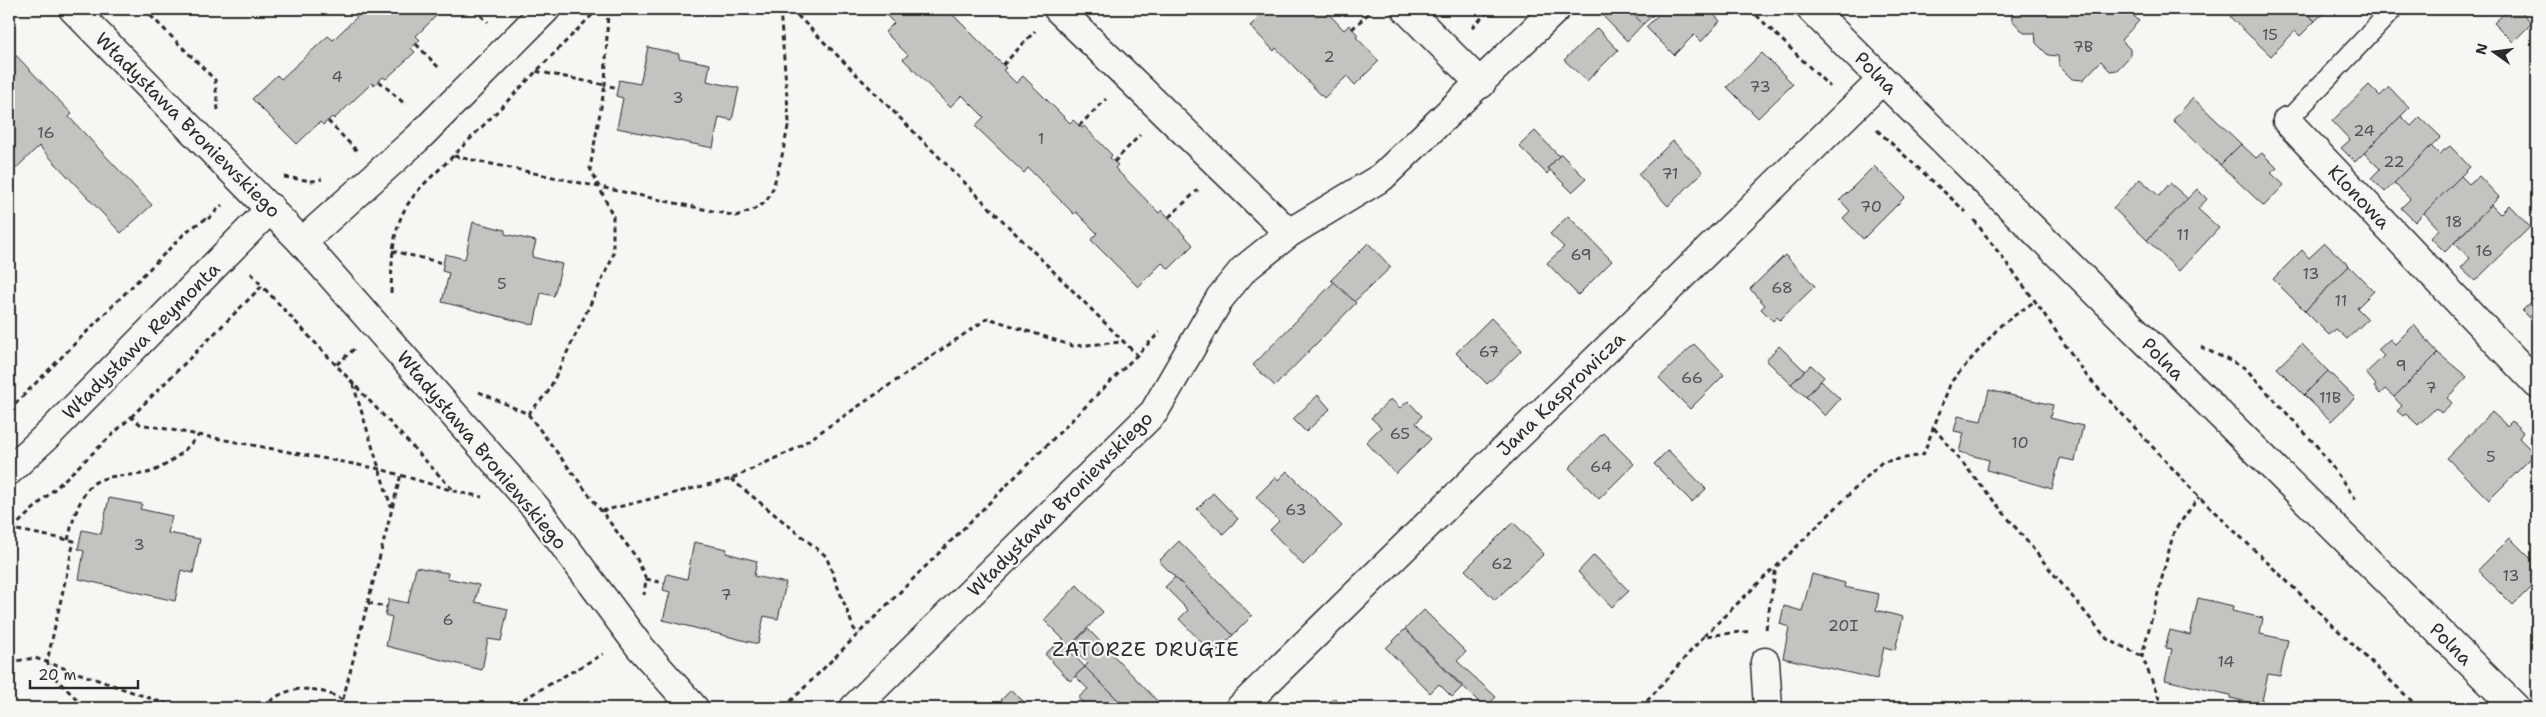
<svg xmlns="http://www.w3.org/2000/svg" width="2546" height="717" font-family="'Shantell Sans',sans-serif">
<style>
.building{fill:#c3c3c0;stroke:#2b2b2b}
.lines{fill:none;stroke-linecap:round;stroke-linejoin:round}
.lane-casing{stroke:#2b2b2b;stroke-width:22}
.street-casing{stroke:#2b2b2b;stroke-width:31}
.path{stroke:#2b2b2b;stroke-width:3;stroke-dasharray:5 4;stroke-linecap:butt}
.lane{stroke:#f6f6f2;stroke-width:19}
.street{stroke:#f6f6f2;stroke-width:28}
.labels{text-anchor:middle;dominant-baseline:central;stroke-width:4.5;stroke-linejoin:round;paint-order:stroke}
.number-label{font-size:16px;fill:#515150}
.street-label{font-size:19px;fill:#2b2b2b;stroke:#f6f6f2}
.neighbourhood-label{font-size:20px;letter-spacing:1px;fill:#2b2b2b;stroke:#f6f6f2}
</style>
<rect width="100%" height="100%" fill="#f6f6f2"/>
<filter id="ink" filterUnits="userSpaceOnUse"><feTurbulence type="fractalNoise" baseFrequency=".02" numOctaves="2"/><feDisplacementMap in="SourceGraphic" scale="10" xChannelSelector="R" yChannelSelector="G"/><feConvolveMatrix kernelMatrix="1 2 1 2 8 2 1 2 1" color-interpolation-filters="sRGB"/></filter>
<g filter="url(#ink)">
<!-- building -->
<g class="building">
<polygon points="365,9 443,9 416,36 420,40 411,48 415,52 386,79 383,77 374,85 372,83 334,119 332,117 323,125 320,122 297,144 252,99 277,75 281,79 328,36 333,40"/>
<polygon points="880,9 952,9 950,12 1006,68 1003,70 1016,83 1023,76 1070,123 1073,120 1082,128 1084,126 1112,155 1110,158 1118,165 1115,168 1159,213 1162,210 1193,245 1169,269 1162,263 1138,287 1091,240 1097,233 1076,212 1074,214 1028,168 1024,173 975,126 984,117 962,95 950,107 903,59 908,55 885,32 894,23"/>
<polygon points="1251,9 1324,9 1344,30 1349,25 1358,35 1356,37 1379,61 1355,85 1347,76 1324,98 1276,48 1274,51 1250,26 1259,17"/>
<polygon points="1609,9 1628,9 1643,24 1627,41 1602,15"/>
<polygon points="1628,9 1660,9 1643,24"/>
<polygon points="1664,9 1709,9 1720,21 1701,42 1694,35 1674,55 1646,27"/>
<polygon points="2011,9 2127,9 2139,21 2121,40 2130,49 2130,56 2117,70 2110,71 2101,61 2083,80 2072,79 2059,66 2058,56 2048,55 2036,43 2035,33 2024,33 2012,20"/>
<polygon points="2239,9 2302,9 2315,21 2300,36 2295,31 2271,56 2230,17"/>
<polygon points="2302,9 2328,9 2315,21"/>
<polygon points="2509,9 2519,9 2532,23 2513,42 2494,23"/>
<polygon points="1597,28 1618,50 1587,81 1564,60"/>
<polygon points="648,47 679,54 679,58 710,64 707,81 739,88 732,120 719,117 713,148 617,128 623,98 616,96 619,80 640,84"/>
<polygon points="9,48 72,114 69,117 152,205 121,233 39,146 9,175"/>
<polygon points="1762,53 1793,84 1758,118 1727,87"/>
<polygon points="2369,85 2380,96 2389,87 2409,108 2355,162 2341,148 2350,140 2332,121"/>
<polygon points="2193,98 2241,144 2220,165 2173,120"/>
<polygon points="2401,116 2411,126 2420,117 2441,137 2385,192 2371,178 2380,169 2364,153"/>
<polygon points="1535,131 1559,156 1548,168 1550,170 1547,174 1519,146"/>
<polygon points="1673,141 1703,172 1668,206 1638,174"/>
<polygon points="2241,144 2256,158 2262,153 2277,168 2271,173 2284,185 2264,206 2220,165"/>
<polygon points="2431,146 2439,154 2450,146 2470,167 2415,222 2401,208 2410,199 2394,183"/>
<polygon points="1561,154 1586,179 1572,192 1548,168"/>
<polygon points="1874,166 1905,197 1863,239 1843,218 1850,211 1840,200"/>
<polygon points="2461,176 2469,184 2479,176 2499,197 2445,252 2431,238 2439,229 2424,213"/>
<polygon points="2140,179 2159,196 2170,183 2188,199 2147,240 2113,208"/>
<polygon points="2197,189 2207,199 2198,209 2219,228 2179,271 2147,240"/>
<polygon points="2491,205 2500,214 2509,205 2530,227 2475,281 2461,268 2470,258 2454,243"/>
<polygon points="1568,216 1612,261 1578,295 1547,263 1564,247 1550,234"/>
<polygon points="473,222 505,230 505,234 536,241 532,257 562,264 554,296 541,293 534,325 442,302 449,273 442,271 445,254 465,259"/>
<polygon points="1368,243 1391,267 1354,302 1331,280"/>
<polygon points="2325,243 2349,266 2305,311 2273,279 2302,250 2309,258"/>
<polygon points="1785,255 1815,286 1780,320 1777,317 1773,321 1761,309 1765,305 1750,289"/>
<polygon points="2349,266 2374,291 2357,308 2368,319 2347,339 2336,329 2329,335 2305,311"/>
<polygon points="1334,282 1356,303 1275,386 1253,365"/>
<polygon points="2537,285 2537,323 2536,325 2522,311 2536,297 2531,291"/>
<polygon points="1491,318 1522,350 1487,384 1456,353"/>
<polygon points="2414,325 2438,353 2394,397 2385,389 2380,394 2374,387 2376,385 2366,373 2384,356 2378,350 2390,339 2395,344"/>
<polygon points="1694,344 1724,375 1690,409 1659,378"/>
<polygon points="2302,344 2328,371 2304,395 2277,368"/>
<polygon points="1779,346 1805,371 1791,384 1766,360"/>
<polygon points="2438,353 2467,377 2447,398 2452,403 2441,413 2436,408 2418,425 2406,414 2403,416 2397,411 2402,406 2394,397"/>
<polygon points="1811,365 1824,377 1806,397 1791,384"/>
<polygon points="2328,371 2355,398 2331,421 2304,395"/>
<polygon points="1821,381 1840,399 1825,416 1806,397"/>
<polygon points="1989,390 2053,405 2050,418 2083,426 2075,461 2060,458 2052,489 1987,470 1989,460 1959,452 1964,433 1954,431 1958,416 1981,421"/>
<polygon points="1318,395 1330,409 1306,432 1293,419"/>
<polygon points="1391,399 1400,408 1408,401 1422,416 1416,423 1431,439 1396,474 1366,442 1381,427 1371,418"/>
<polygon points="2492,412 2507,426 2512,421 2523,432 2519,438 2535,454 2489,500 2447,458"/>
<polygon points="1603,433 1634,464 1599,499 1569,468"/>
<polygon points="1668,450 1706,489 1692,502 1654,464"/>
<polygon points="1287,471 1342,526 1303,565 1270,530 1279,521 1256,497 1276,477 1278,480"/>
<polygon points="1213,493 1238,519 1223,534 1197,509"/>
<polygon points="109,498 142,504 140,509 172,516 168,533 200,539 193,573 181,570 175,601 79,579 84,551 78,549 82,530 101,534"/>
<polygon points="1513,522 1544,554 1495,600 1465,570"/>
<polygon points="2510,538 2537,565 2537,581 2513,605 2478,570"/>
<polygon points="1179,541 1252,616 1233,635 1159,561"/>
<polygon points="694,542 727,549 726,553 757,561 754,576 786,583 778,619 764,616 758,644 663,620 670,592 663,590 667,574 687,579"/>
<polygon points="1594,555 1629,591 1612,607 1578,572"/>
<polygon points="416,567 448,573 447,578 479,585 475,602 508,609 501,641 488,639 482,670 386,646 392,617 385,615 389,599 408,603"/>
<polygon points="1812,574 1845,583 1844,587 1879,594 1876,610 1903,617 1895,650 1884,647 1877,679 1783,658 1789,627 1780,624 1784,606 1802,611"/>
<polygon points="1175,577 1233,635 1214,655 1179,619 1188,610 1165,587"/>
<polygon points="1077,585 1103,612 1070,646 1044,620"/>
<polygon points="2198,598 2233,606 2232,611 2263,618 2260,634 2288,640 2280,676 2268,674 2261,705 2230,698 2230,695 2165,680 2172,649 2165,648 2170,630 2190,635"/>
<polygon points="1424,610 1466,652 1457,661 1496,697 1485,708 1405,629"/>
<polygon points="1088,629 1162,706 1159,708 1126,708 1085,667 1088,663 1070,646"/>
<polygon points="1405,629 1462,687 1452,697 1439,684 1430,693 1386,648"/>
<polygon points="1060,641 1085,667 1070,681 1045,654"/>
<polygon points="1085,667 1126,708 1089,708 1078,698 1088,689 1075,676"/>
<polygon points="1011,690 1031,708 1006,708 1008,706 1001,700"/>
<polygon points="1334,698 1344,708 1323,708"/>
</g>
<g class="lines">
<!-- lane casing -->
<g class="lane-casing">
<polyline id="lane" points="2287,121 2393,9"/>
</g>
<!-- street casing -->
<g class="street-casing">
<g id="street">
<polyline points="73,9 302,242 536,508 639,646 694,708"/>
<polyline points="1058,9 1289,233"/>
<polyline points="1406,9 1481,84"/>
<polyline points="1811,9 2516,708"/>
<polyline points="2287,121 2537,384"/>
<polyline points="302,242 418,138 546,9"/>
<polyline points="9,471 51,432 271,208"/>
<polyline points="1765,662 1768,708"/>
<polyline points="854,708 1154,412 1220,298 1243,270 1289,233 1382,177 1556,9"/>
<polyline points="1240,708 1882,80"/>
</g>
</g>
<!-- path -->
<g class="path">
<polyline points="144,9 215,80 218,110"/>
<polyline points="474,9 488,22"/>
<polyline points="608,9 605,85 618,88"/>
<polyline points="791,9 1138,356"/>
<polyline points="1750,9 1830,87"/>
<polyline points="1472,28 1490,9"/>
<polyline points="1352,29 1371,11"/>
<polyline points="416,44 440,69"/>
<polyline points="1003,65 1035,31"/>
<polyline points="379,81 406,105"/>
<polyline points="328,121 357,151"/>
<polyline points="1079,126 1106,99"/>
<polyline points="1877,130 1966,212"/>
<polyline points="454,156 736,216 753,210 766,202 773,188 782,156 789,122 780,9"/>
<polyline points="1114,162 1140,135"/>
<polyline points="284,177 313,181 322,179"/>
<polyline points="1169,217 1198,190"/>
<polyline points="208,219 222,205"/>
<polyline points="1974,220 2035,301 2086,375 2199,497 2419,708"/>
<polyline points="392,251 443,263"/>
<polyline points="251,273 262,286"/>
<path d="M391,293c1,-27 0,-53 11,-78 11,-25 34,-41 52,-60 49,-49 96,-98 144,-146"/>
<polyline points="2201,347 2245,368 2316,445 2358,502"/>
<polyline points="354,349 336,365 453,490"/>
<polyline points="353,384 391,507"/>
<polyline points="479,392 528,414 636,557 646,579 644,595"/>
<polyline points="9,410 187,231 207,218"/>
<polyline points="528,414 548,392 613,257 613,216 590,168 605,85 535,71"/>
<polyline points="131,417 262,286 336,365"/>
<polyline points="1934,428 2107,639 2142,656"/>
<polyline points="731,479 826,556 854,629 859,634"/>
<polyline points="602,511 731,479 797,448 988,318 1073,346 1123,342"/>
<polyline points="12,529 131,417 140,424 380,469 454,491 482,497"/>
<polyline points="9,531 12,529 74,541 47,662 57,680 86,708"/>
<path d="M68,540c4,-17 9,-35 19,-50 13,-19 45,-12 64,-18 19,-7 36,-23 48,-37"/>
<polyline points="646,579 664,583"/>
<polyline points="368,603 387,607"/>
<polyline points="1766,629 1776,567 1882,462 1923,455 1951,382 2001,325 2035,301"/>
<polyline points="1704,636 1775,567"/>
<polyline points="9,662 35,658 178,708"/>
<polyline points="343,699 401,474"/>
<path d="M264,708c23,-29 65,-21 90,0"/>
<polyline points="508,708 603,654"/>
<polyline points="784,708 1160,332"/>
<polyline points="1641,708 1704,636 1752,631"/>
<polyline points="2163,708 2142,656 2174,531 2199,497"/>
<polyline points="2408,708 2411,701"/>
</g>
<!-- lane -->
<use href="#lane" class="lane"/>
<!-- street -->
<use href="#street" class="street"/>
</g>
</g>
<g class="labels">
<!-- number labels -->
<g class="number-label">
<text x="2270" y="34">15</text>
<text x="2083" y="46">7B</text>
<text x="1329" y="56">2</text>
<text x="337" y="76">4</text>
<text x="1760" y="86">73</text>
<text x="678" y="97">3</text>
<text x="2364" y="130">24</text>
<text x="46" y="132">16</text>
<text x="1041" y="138">1</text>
<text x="2394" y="161">22</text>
<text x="1670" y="173">71</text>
<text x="1871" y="206">70</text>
<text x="2454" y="221">18</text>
<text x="2183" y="234">11</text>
<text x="2484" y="250">16</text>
<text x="1581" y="254">69</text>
<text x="2311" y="273">13</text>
<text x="502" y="283">5</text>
<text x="1782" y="287">68</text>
<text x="2341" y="300">11</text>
<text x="1489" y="351">67</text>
<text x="2401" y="365">9</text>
<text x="1692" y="377">66</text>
<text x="2431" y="387">7</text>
<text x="2330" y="397">11B</text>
<text x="1400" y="433">65</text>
<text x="2020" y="442">10</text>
<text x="2491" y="456">5</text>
<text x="1601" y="466">64</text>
<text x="1296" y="509">63</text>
<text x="139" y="544">3</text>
<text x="1502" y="563">62</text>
<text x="2511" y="575">13</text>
<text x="726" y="594">7</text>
<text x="448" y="619">6</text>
<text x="1843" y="625">20I</text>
<text x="2226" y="661">14</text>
</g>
<!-- street labels -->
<g class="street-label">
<text transform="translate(1876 73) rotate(45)">Polna</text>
<text transform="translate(188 125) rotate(45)">Władysława Broniewskiego</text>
<text transform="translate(2359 197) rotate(46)">Klonowa</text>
<text transform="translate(141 341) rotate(-45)">Władysława Reymonta</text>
<text transform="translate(2163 359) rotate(45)">Polna</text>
<text transform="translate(1561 394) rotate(-44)">Jana Kasprowicza</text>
<text transform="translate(482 450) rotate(50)">Władysława Broniewskiego</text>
<text transform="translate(1060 504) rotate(-45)">Władysława Broniewskiego</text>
<text transform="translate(2451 644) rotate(45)">Polna</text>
</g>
<!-- neighbourhood labels -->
<g class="neighbourhood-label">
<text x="1146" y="649">ZATORZE DRUGIE</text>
</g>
</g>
<!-- margin -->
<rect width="2546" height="717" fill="none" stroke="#f6f6f2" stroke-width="30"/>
<rect x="15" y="15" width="2516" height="687" fill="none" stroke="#2b2b2b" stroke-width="2" filter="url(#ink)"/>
<!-- north arrow -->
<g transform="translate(2494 52) rotate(284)" stroke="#f6f6f2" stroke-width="4" paint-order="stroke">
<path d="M0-4L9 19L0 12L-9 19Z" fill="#2b2b2b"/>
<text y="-8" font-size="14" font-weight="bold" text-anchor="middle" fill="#2b2b2b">N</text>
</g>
<!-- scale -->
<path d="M30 680v8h108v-8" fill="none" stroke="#2b2b2b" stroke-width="2.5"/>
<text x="38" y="680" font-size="15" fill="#2b2b2b" stroke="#f6f6f2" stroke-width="4" paint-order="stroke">20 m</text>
</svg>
